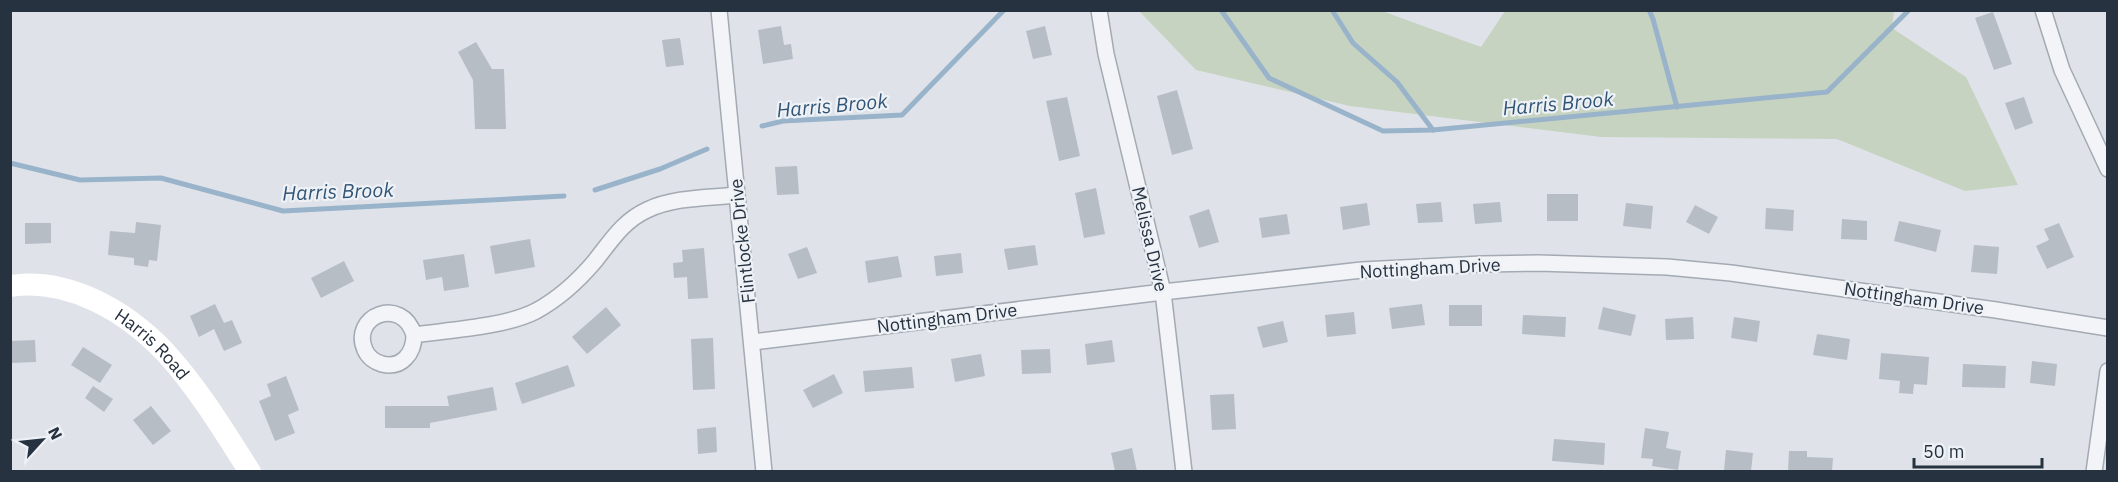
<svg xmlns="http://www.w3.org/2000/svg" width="2118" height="482" font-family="'IBM Plex Sans',sans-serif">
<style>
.green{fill:#c6d3c0}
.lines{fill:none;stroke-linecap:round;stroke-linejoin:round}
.stream{stroke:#99b4ca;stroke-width:5}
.building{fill:#b6bdc5}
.street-casing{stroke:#a4aab3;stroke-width:18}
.street{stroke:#f2f4f7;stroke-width:15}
.secondary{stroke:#fff;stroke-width:22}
.labels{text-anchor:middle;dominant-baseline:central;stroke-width:4.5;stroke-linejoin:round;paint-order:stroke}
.street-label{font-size:18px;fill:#273240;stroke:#eef2f6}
.water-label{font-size:20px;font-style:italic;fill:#305475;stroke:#eef2f6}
</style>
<rect width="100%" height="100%" fill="#dfe3e9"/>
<!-- green -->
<polygon class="green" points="1139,11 1382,11 1481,47 1505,11 1894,11 1892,28 1966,77 2018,185 1965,191 1837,139 1601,137 1350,106 1196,70"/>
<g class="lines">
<!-- stream -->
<g class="stream">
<polyline points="1221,10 1269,78 1383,131 1433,130 1827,92 1909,10"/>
<polyline points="1332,10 1353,43 1397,82 1433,130"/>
<polyline points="1649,10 1653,19 1677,107"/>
<polyline points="762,126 783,121 902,115 1004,10"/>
<polyline points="10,163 80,180 161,178 283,211 564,196"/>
<polyline points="595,190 660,169 707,149"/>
</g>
</g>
<!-- building -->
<g class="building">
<polygon points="1993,12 2012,64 1994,70 1975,18"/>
<polygon points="781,26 784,45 791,44 793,59 763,64 758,30"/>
<polygon points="1045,26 1052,55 1033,59 1026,31"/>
<polygon points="680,38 684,65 666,67 662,40"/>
<polygon points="476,42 492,69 504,69 506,129 475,129 473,80 458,52"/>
<polygon points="1177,90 1193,149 1172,155 1157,96"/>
<polygon points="1067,97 1080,156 1059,161 1046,101"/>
<polygon points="2024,97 2033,123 2015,130 2005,103"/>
<polygon points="797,166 799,194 777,195 775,167"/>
<polygon points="1096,188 1105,234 1084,238 1075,193"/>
<rect x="1547" y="194" width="31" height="27"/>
<polygon points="1441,202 1443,222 1418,223 1416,204"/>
<polygon points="1500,202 1502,222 1475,224 1473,204"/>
<polygon points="1367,203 1370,225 1343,230 1340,207"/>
<polygon points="1626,203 1653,206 1651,229 1623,226"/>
<polygon points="1695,205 1718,217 1709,234 1686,222"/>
<polygon points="1766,208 1794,210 1793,231 1765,229"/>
<polygon points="1209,209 1219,242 1199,248 1189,216"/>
<polygon points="1287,214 1290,234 1262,238 1259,218"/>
<polygon points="1842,219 1867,221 1867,240 1841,239"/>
<polygon points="1899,221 1941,230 1936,252 1894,241"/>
<polygon points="136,222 161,225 157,261 149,260 148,267 134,265 134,258 108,255 110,231 135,233"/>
<polygon points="25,223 51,223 51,243 25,244"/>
<polygon points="2059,223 2074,257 2047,269 2036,246 2049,240 2044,229"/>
<polygon points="530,239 535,267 495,274 490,246"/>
<polygon points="1035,245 1038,265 1008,270 1004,249"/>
<polygon points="1974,245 1999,247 1997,274 1971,272"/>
<polygon points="807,247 817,273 798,279 788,254"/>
<polygon points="704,248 708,298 688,299 687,277 674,278 673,263 683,262 682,250"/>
<polygon points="961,253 963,273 936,276 934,256"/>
<polygon points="464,254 469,287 444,291 442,277 426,280 423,260"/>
<polygon points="898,256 902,277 868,283 865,261"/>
<polygon points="344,261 354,281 321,298 311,278"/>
<polygon points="215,304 224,323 232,320 242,343 224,351 214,329 199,337 190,316"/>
<polygon points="1422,304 1425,325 1392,329 1389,308"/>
<rect x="1449" y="305" width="33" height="21"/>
<polygon points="606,307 621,325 587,354 572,337"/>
<polygon points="1603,307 1636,315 1631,336 1598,329"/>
<polygon points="1354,312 1356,334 1327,337 1325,315"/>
<polygon points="1523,315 1566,317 1565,337 1522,334"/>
<polygon points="1693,317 1694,339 1666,340 1665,319"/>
<polygon points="1734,317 1760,321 1757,342 1731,338"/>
<polygon points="1283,321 1288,342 1263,348 1257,327"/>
<polygon points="1817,334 1850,339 1847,360 1813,355"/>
<polygon points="713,338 715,389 693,390 691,339"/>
<polygon points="35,340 36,362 10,363 10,341"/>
<polygon points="1112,340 1115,362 1087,365 1085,344"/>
<polygon points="83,347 112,365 100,383 71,365"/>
<polygon points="1050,349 1051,373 1022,374 1021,350"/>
<polygon points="1881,353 1929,357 1927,385 1914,384 1913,394 1899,393 1900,381 1879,379"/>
<polygon points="981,354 985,376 955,382 951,359"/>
<polygon points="2032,361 2057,364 2055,386 2030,383"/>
<polygon points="1963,364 2006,366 2005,388 1962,387"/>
<polygon points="568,365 575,386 522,404 515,383"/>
<polygon points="912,367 914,388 865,392 863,371"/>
<polygon points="834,374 843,393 813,408 803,390"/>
<polygon points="286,376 299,410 288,415 295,433 275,441 259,401 271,396 267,384"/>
<polygon points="93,386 113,399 104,412 85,398"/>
<polygon points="493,387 497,410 430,423 430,428 385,428 385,406 449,406 447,396"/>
<polygon points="1234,394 1236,429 1212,430 1210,395"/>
<polygon points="151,406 171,431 153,445 133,420"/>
<polygon points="716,427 717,452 698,454 697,429"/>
<polygon points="1645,428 1669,432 1666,448 1681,451 1678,470 1652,466 1653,459 1641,458"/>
<polygon points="1554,439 1605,443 1604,465 1552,461"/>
<polygon points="1132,448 1137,471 1115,471 1111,453"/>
<polygon points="1726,450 1753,453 1751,471 1724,470"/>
<polygon points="1789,451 1807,451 1807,457 1833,458 1832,471 1788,471"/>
</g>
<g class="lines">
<!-- street casing -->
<g class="street-casing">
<g id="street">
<polyline points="719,10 764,472"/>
<polyline points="1099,10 1106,54 1163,292 1184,472"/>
<polyline points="2043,10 2062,70 2108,169"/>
<path d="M414,335c0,18 -12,34 -32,29 -7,-2 -14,-7 -17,-14 -15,-34 37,-55 49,-15 35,-5 91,-8 122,-24 22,-12 43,-31 59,-50 16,-20 28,-40 52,-51 27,-13 61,-12 90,-15"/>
<polyline points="753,342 1163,292 1362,270 1482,264 1538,263 1667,267 1731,273 1996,310 2108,328"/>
<polyline points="2094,472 2108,371"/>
</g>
</g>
<!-- street -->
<use href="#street" class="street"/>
<!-- secondary -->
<path class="secondary" id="s1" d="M10,286c58,-9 116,25 155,66 33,36 59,79 85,120"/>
</g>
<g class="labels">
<!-- street labels -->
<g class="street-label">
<text transform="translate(1150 239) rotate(77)">Melissa Drive</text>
<text transform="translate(742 241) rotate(-96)">Flintlocke Drive</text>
<text transform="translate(1430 268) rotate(-3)">Nottingham Drive</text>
<text transform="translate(1914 298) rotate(8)">Nottingham Drive</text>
<text transform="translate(947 318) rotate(-7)">Nottingham Drive</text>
<text stroke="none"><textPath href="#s1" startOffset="160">Harris Road</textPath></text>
</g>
<!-- water labels -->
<g class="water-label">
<text transform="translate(1558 103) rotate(-5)">Harris Brook</text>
<text transform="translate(832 105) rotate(-5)">Harris Brook</text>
<text transform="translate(338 191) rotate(-2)">Harris Brook</text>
</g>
</g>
<!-- border -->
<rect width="2118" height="482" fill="none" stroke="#273240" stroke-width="24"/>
<!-- north arrow -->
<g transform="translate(42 440) rotate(63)" stroke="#eef2f6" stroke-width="4.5" paint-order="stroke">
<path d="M0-4.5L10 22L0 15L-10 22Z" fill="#273240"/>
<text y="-9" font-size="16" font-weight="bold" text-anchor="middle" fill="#273240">N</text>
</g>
<!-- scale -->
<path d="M1914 458v9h128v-9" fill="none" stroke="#273240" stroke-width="3"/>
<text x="1923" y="458" font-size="18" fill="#273240" stroke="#eef2f6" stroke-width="4.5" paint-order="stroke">50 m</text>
</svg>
